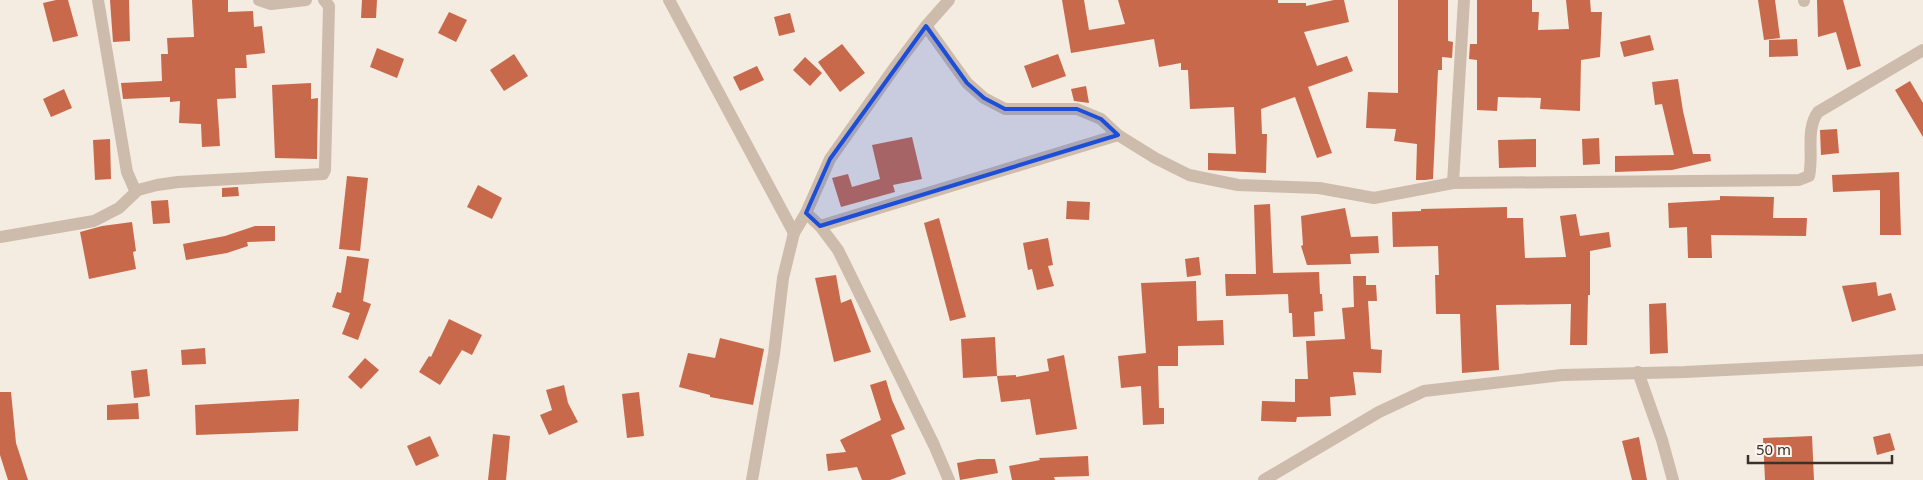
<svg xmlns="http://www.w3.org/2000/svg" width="1923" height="480" font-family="'Noto Sans',sans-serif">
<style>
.building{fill:#c8694b}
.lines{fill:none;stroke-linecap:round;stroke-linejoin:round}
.minor{stroke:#cdbbac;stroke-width:12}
.marked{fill:#1d4ed8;fill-opacity:0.2;stroke:#1d4ed8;stroke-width:4;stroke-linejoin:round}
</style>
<rect width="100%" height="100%" fill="#f4ebe1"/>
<!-- building -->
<g class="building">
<polygon points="56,0 68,0 78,36 53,42 43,3"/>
<polygon points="110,0 129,0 130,41 113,42"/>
<polygon points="192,0 228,0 228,12 253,11 254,27 262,26 265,53 246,55 247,68 235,68 236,98 217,99 220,146 202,147 201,124 179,123 180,101 170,102 170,97 123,99 121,83 162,81 161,54 168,54 167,38 194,37"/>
<polygon points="362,0 377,0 376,18 361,18"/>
<polygon points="1062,0 1084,0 1089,30 1125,24 1118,0 1278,0 1278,3 1306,3 1306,6 1334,0 1344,0 1349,22 1304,32 1317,66 1347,56 1353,71 1308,87 1332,153 1317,158 1295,97 1261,109 1262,134 1267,134 1266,173 1208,170 1208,153 1236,154 1234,107 1190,109 1188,70 1181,70 1181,63 1159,67 1154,39 1071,53"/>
<polygon points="1398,0 1448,0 1448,41 1453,42 1452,58 1442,57 1442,70 1438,70 1433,179 1425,180 1416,180 1417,144 1394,141 1396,129 1366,128 1368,92 1398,93"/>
<polygon points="1477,0 1532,0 1532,12 1539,12 1538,30 1569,29 1566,0 1590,0 1591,12 1602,12 1600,57 1581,60 1580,111 1540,109 1541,98 1498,97 1497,111 1477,110 1477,60 1469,59 1470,44 1477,44"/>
<polygon points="1758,0 1775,0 1780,38 1764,40"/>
<polygon points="1817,0 1843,0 1861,66 1847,70 1836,32 1818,37"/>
<polygon points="449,12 467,20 456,42 438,33"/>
<polygon points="790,13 795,32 779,36 774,17"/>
<polygon points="1650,35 1654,50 1624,57 1620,42"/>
<polygon points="1797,39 1798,56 1769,57 1769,40"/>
<polygon points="842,44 865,73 840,92 818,62"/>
<polygon points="377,48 404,59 397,78 370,67"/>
<polygon points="514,54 528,76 504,91 490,70"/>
<polygon points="1058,54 1066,76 1032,88 1024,66"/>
<polygon points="805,57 822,73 810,86 793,70"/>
<polygon points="757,66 764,80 740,91 733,77"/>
<polygon points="1678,79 1683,111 1693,154 1710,154 1711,161 1672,170 1615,172 1615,156 1674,155 1662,104 1655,105 1652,82"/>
<polygon points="1910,81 1923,103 1923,137 1895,90"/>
<polygon points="311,83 311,99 318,98 317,159 275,158 272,85"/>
<polygon points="1086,86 1089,103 1074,101 1071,89"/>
<polygon points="64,89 72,108 51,117 43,99"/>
<polygon points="1837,129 1839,153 1821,155 1820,130"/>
<polygon points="912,137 922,179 893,185 895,192 841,207 832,178 848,174 852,187 880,179 872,145"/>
<polygon points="1599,138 1600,164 1583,165 1582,139"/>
<polygon points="110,139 111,179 95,180 93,140"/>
<polygon points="1536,139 1536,167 1499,168 1498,140"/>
<polygon points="1899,172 1901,235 1880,235 1880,190 1833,192 1832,175"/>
<polygon points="347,176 368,178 360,251 339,249"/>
<polygon points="478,185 502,198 492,219 467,207"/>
<polygon points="238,187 239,196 222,197 222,188"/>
<polygon points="1720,196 1774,197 1773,218 1807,218 1806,236 1711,235 1712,258 1688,258 1687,227 1669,228 1668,203 1720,200"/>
<polygon points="168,200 170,223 153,224 151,201"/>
<polygon points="1067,201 1090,202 1089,220 1066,219"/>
<polygon points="1270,204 1273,273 1319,272 1320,294 1322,294 1323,311 1314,312 1315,336 1293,337 1292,313 1289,313 1288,294 1226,296 1225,274 1256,274 1254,205"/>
<polygon points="1507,207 1507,218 1523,218 1525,258 1566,257 1560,216 1576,214 1580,236 1609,232 1611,247 1590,251 1590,295 1588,295 1587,345 1570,345 1571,304 1496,305 1499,370 1462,373 1460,314 1436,314 1435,275 1439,275 1438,246 1393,247 1392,212 1421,211 1421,209"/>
<polygon points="1345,208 1351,237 1378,236 1379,253 1350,254 1351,264 1307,265 1301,246 1303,245 1301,216"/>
<polygon points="939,218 966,317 950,321 924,223"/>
<polygon points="132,222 136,251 133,252 136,269 89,279 80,232 102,226"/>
<polygon points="255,226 275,226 275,241 247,242 248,246 227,253 186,260 183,244 225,236"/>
<polygon points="1048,238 1053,265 1048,266 1054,286 1037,290 1032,269 1028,270 1023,243"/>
<polygon points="347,256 369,259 363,301 371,304 358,340 342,334 350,313 332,307 337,292 341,293"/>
<polygon points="1199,257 1201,275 1187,277 1185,259"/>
<polygon points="836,275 841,303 851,299 871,352 834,362 815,278"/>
<polygon points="1353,276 1366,276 1366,285 1376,285 1377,301 1368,301 1371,349 1382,350 1381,373 1353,372 1356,395 1330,397 1331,416 1297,417 1296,422 1261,421 1262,401 1295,402 1295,379 1308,379 1306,341 1345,339 1342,308 1354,307"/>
<polygon points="1196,281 1197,321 1223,320 1224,345 1178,346 1178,366 1158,366 1159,408 1164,408 1164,424 1143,425 1141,386 1121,388 1118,356 1146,353 1141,283"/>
<polygon points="1876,282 1878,296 1891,293 1896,310 1852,322 1842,286"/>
<polygon points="1666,303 1668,353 1650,354 1649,304"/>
<polygon points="449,319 482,335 472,355 462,350 440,385 419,372 429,356 431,357"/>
<polygon points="995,337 997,376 963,378 961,339"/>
<polygon points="720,338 764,349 753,405 710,397 710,395 679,387 688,353 715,358"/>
<polygon points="205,348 206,364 182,365 181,350"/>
<polygon points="1064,355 1077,429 1036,435 1030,399 1001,402 997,376 1016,375 1016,377 1049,371 1047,359"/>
<polygon points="365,358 379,370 361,389 348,377"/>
<polygon points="147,369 150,396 134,398 131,371"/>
<polygon points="886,380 892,400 905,429 891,435 906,474 890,480 862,480 857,467 828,471 826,454 846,452 840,440 881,420 870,385"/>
<polygon points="564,385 568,403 578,422 549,435 540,415 552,410 546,390"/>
<polygon points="0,392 11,392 16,443 28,480 8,480 0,455"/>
<polygon points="639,392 644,436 627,438 622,394"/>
<polygon points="299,399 298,431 196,435 195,405"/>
<polygon points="138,403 139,419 107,420 107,405"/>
<polygon points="1890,433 1895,450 1877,455 1873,437"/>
<polygon points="493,434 510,436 506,480 488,480"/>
<polygon points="430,436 439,456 416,466 407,446"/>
<polygon points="1812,436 1814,480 1765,480 1763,438"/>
<polygon points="1639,437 1647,480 1632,480 1622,441"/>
<polygon points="1088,456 1089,476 1054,477 1055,480 1012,480 1009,466 1040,460 1039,458"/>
<polygon points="978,459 995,459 998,473 960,480 957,463"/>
</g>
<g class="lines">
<!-- minor -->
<g class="minor">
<polyline points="98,0 127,172 135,190 138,190"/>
<polyline points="259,0 271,4 306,0"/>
<polyline points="669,0 794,233"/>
<polyline points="1804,0 1804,1"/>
<path d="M926,26l41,57 17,15 21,11h72l24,10 17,16 37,23 34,17 49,10 81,3 55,10 79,-15 346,-3 10,-4c5,-21 -4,-46 9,-64l105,-62"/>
<polyline points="1453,183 1464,0"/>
<polyline points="806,213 820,226 838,250 934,445 949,480"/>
<polyline points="820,226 1118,135"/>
<polyline points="0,237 94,221 119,208 138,190 157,185 178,182 323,174 325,170 329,6 324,0"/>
<polyline points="1638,372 1662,440 1673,480"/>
<polyline points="752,480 774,354 783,278 794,233 806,213 830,159 895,67 926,26 949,0"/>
<polyline points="1264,480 1379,412 1424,391 1562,375 1685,372 1923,360"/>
</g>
</g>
<!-- marked area -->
<path class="marked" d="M926,26l41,57 17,15 21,11h72l24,10 17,16 -298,91 -14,-13 24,-54z"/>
<!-- scale -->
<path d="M1748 455v8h144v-8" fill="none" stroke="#3b302b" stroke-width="2.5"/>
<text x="1756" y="455" font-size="15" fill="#3b302b" stroke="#fbf5ee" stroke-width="4" paint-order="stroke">50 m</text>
</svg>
